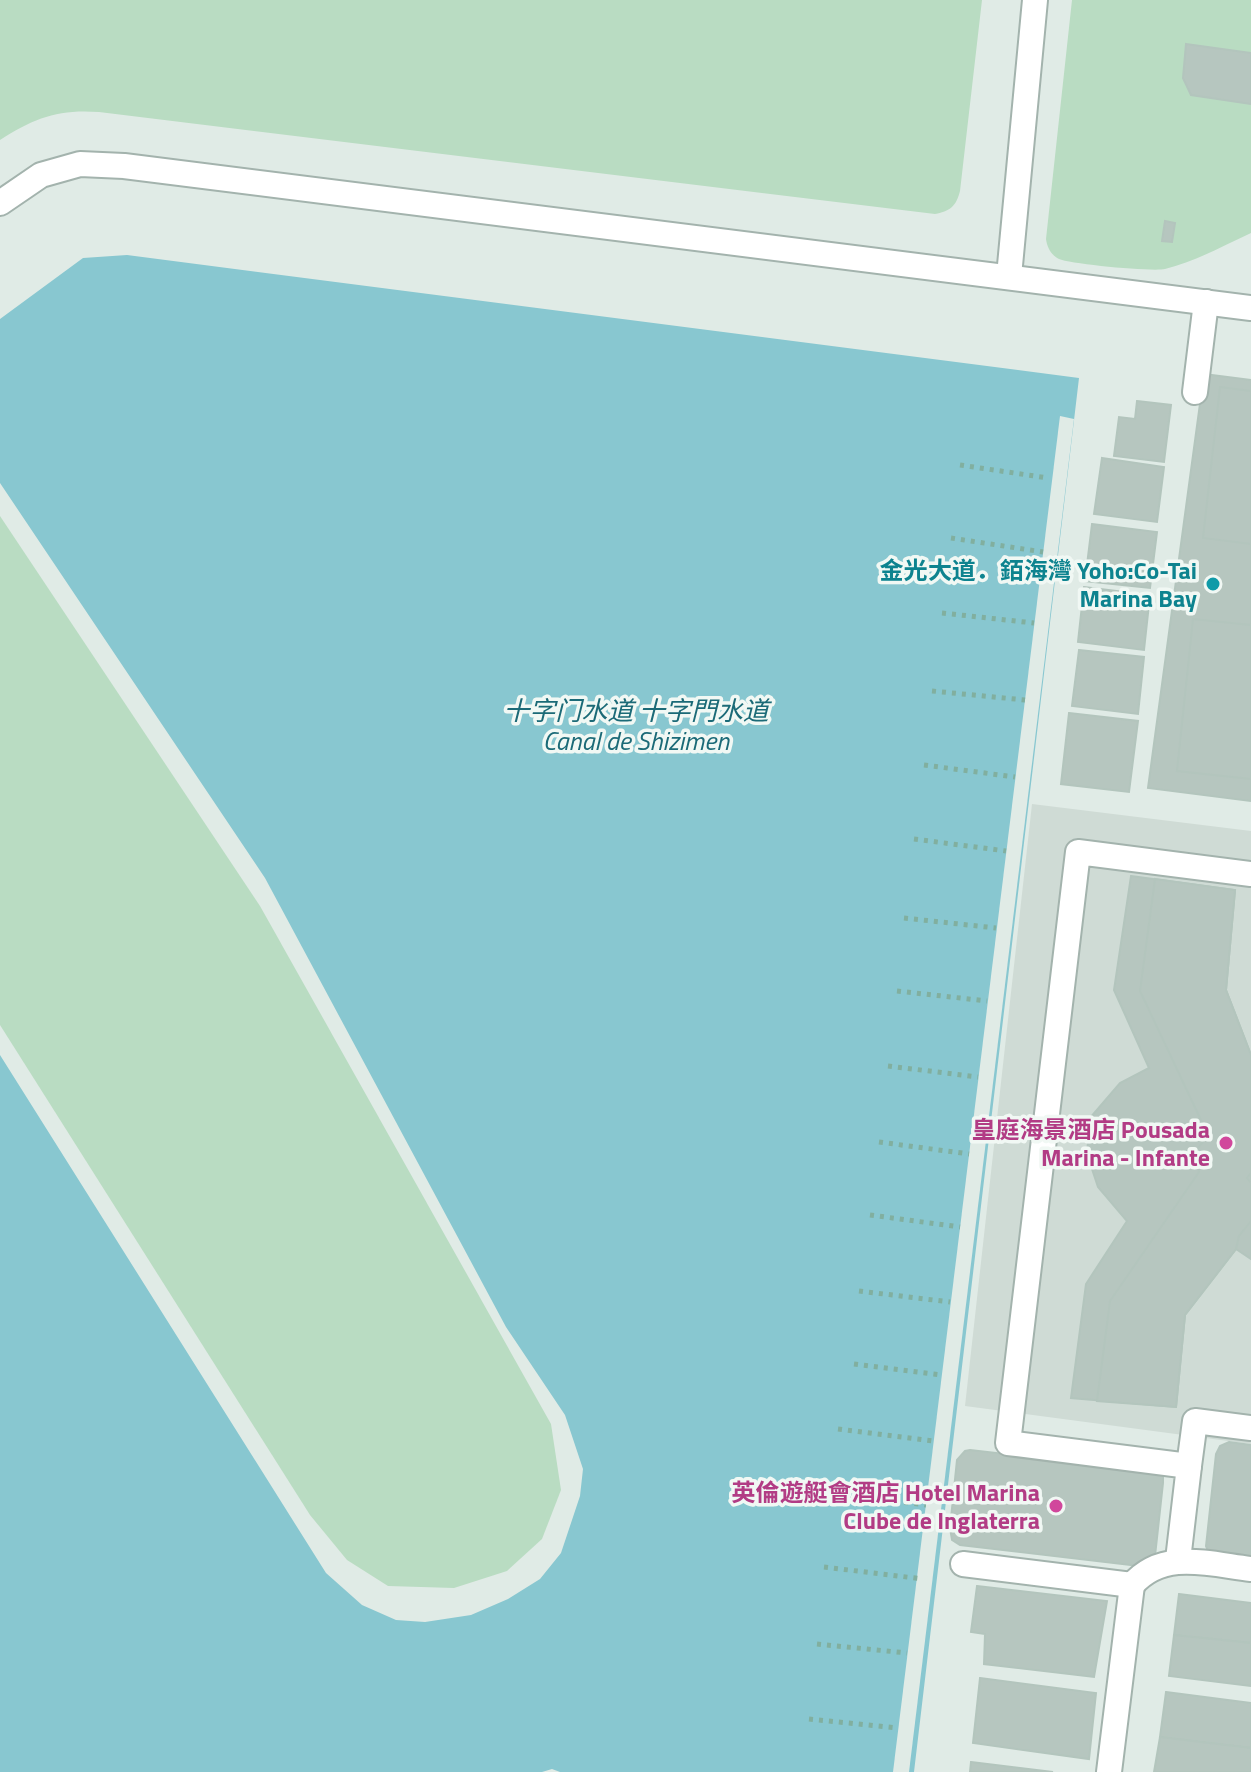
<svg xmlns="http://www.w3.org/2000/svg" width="1251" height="1772" font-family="'Titillium Web','Noto Sans SC',sans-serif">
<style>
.built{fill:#cfdbd5}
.green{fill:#b9dcc2}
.water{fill:#88c7d0}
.pier{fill:#e0ebe6}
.building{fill:#b6c6bf;stroke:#b3c5bd;stroke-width:2}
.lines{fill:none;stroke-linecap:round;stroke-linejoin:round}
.minor-casing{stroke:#a3b3ad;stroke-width:28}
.path{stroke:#81af9f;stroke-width:5;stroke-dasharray:4 6;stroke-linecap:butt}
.minor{stroke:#fff;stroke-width:24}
.culture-dot{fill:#0f9aa8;stroke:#f1f8f4;stroke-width:3}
.hotel-dot{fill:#d1479c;stroke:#f1f8f4;stroke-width:3}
.labels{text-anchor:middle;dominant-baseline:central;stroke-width:7;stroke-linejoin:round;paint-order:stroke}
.culture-label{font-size:24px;font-weight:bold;fill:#0d838f;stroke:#f1f8f4;text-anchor:end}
.hotel-label{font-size:24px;font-weight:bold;fill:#b23c85;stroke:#f1f8f4;text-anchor:end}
.water-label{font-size:26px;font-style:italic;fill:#1b6a77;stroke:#f1f8f4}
</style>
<rect width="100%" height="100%" fill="#e0ebe6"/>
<!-- built -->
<polygon class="built" points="1032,804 1251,831 1251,1444 965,1406"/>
<!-- green -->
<g class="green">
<path d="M0,0h982l-22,191c-4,15 -9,20 -25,23l-836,-102c-41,-3 -65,6 -99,28z"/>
<path d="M1072,0h179v233c-28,13 -57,29 -86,36 -12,3 -95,-5 -106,-10 -8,-4 -12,-12 -13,-20z"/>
<polygon points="0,516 260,906 551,1424 561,1490 542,1539 507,1571 454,1588 388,1586 347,1560 310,1515 0,1025"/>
</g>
<!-- water -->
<polygon class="water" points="127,255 1079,378 914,1772 560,1772 552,1769 542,1772 0,1772 0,1055 326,1573 362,1605 396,1620 425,1622 471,1615 508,1599 540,1579 561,1553 580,1496 583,1469 565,1415 506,1327 265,878 0,483 0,319 83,258"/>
<!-- pier -->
<polygon class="pier" points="1060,416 1074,419 909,1772 893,1772"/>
<!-- building -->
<g class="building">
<polygon points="1186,44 1251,53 1251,104 1191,95 1183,78"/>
<polygon points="1165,221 1175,223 1172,242 1162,241"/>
<polygon points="1204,374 1251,380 1251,801 1148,788"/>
<polygon points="1220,387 1251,391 1251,544 1203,538"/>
<polygon points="1137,401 1171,405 1164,462 1114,456 1119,417 1135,419"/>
<polygon points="1102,458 1164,467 1157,522 1094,514"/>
<polygon points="1092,524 1157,532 1150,588 1085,581"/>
<polygon points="1084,587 1150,595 1144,650 1078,642"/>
<polygon points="1193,619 1251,625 1251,779 1177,771"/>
<polygon points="1079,650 1144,657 1138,714 1072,706"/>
<polygon points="1069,713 1138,721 1129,792 1061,784"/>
<polygon points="1131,876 1235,890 1226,990 1251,1055 1251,1259 1236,1249 1185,1315 1176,1407 1071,1398 1086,1284 1127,1221 1098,1187 1087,1154 1090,1118 1120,1083 1149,1068 1114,990"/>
<polygon points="1155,879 1235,890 1226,990 1251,1055 1251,1173 1247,1178 1251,1183 1251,1221 1239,1236 1236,1249 1185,1315 1176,1407 1097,1401 1110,1301 1199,1172 1196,1151 1208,1135 1140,991"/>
<polygon points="1229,1442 1251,1445 1251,1563 1208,1551 1206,1546 1216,1454 1220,1446"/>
<polygon points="970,1450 1159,1472 1163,1475 1163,1483 1155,1556 1139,1566 960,1545 952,1540 950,1528 957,1460 965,1451"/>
<polygon points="977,1586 1107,1601 1094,1677 984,1664 985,1634 971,1632"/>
<polygon points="1179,1594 1251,1603 1251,1643 1174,1635"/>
<polygon points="1174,1635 1251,1643 1251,1686 1169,1676"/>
<polygon points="980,1678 1096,1693 1089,1759 973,1743"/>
<polygon points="1166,1692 1251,1703 1251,1748 1160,1737"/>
<polygon points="1160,1737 1251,1748 1251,1772 1154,1772"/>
<polygon points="971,1762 1053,1772 970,1772"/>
</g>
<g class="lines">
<!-- minor casing -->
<g class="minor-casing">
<g id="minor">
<polyline points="0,203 41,175 80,164 124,166 1251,308"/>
<polyline points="1009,276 1035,0"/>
<polyline points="1195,392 1206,302"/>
<polyline points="1189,1466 1195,1421 1251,1428"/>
<polyline points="1178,1560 1189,1466 1008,1443 1078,852 1251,874"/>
<path d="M963,1564l169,21c31,-36 77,-21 119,-16"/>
<polyline points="1109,1772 1132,1585"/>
</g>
</g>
<!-- path -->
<g class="path">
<polyline points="960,465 1048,478"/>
<polyline points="951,538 1043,552"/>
<polyline points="942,613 1034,623"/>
<polyline points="932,691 1025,700"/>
<polyline points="924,765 1015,777"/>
<polyline points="914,839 1006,851"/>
<polyline points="904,918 996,928"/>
<polyline points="897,991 987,1001"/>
<polyline points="888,1066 978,1077"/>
<polyline points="879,1142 969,1154"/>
<polyline points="870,1215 960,1227"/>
<polyline points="859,1291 950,1302"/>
<polyline points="854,1364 942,1375"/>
<polyline points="838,1429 933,1441"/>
<polyline points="835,1494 926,1505"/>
<polyline points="824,1567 923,1579"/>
<polyline points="817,1644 907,1653"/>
<polyline points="809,1719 898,1728"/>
</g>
<!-- minor -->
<use href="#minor" class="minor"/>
</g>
<!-- markers -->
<circle class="culture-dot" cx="1213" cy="584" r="8"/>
<g class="hotel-dot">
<circle cx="1226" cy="1143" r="8"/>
<circle cx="1056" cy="1506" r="8"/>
</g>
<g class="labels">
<!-- culture labels -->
<g class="culture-label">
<text x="1197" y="570">金光大道．銆海灣 Yoho:Co-Tai<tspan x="1197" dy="28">Marina Bay</tspan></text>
</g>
<!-- hotel labels -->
<g class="hotel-label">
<text x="1210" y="1129">皇庭海景酒店 Pousada<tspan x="1210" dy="28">Marina - Infante</tspan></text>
<text x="1040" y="1492">英倫遊艇會酒店 Hotel Marina<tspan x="1040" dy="28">Clube de Inglaterra</tspan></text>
</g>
<!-- water labels -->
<g class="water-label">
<text x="636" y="710">十字门水道 十字門水道<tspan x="636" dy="30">Canal de Shizimen</tspan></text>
</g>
</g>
</svg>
